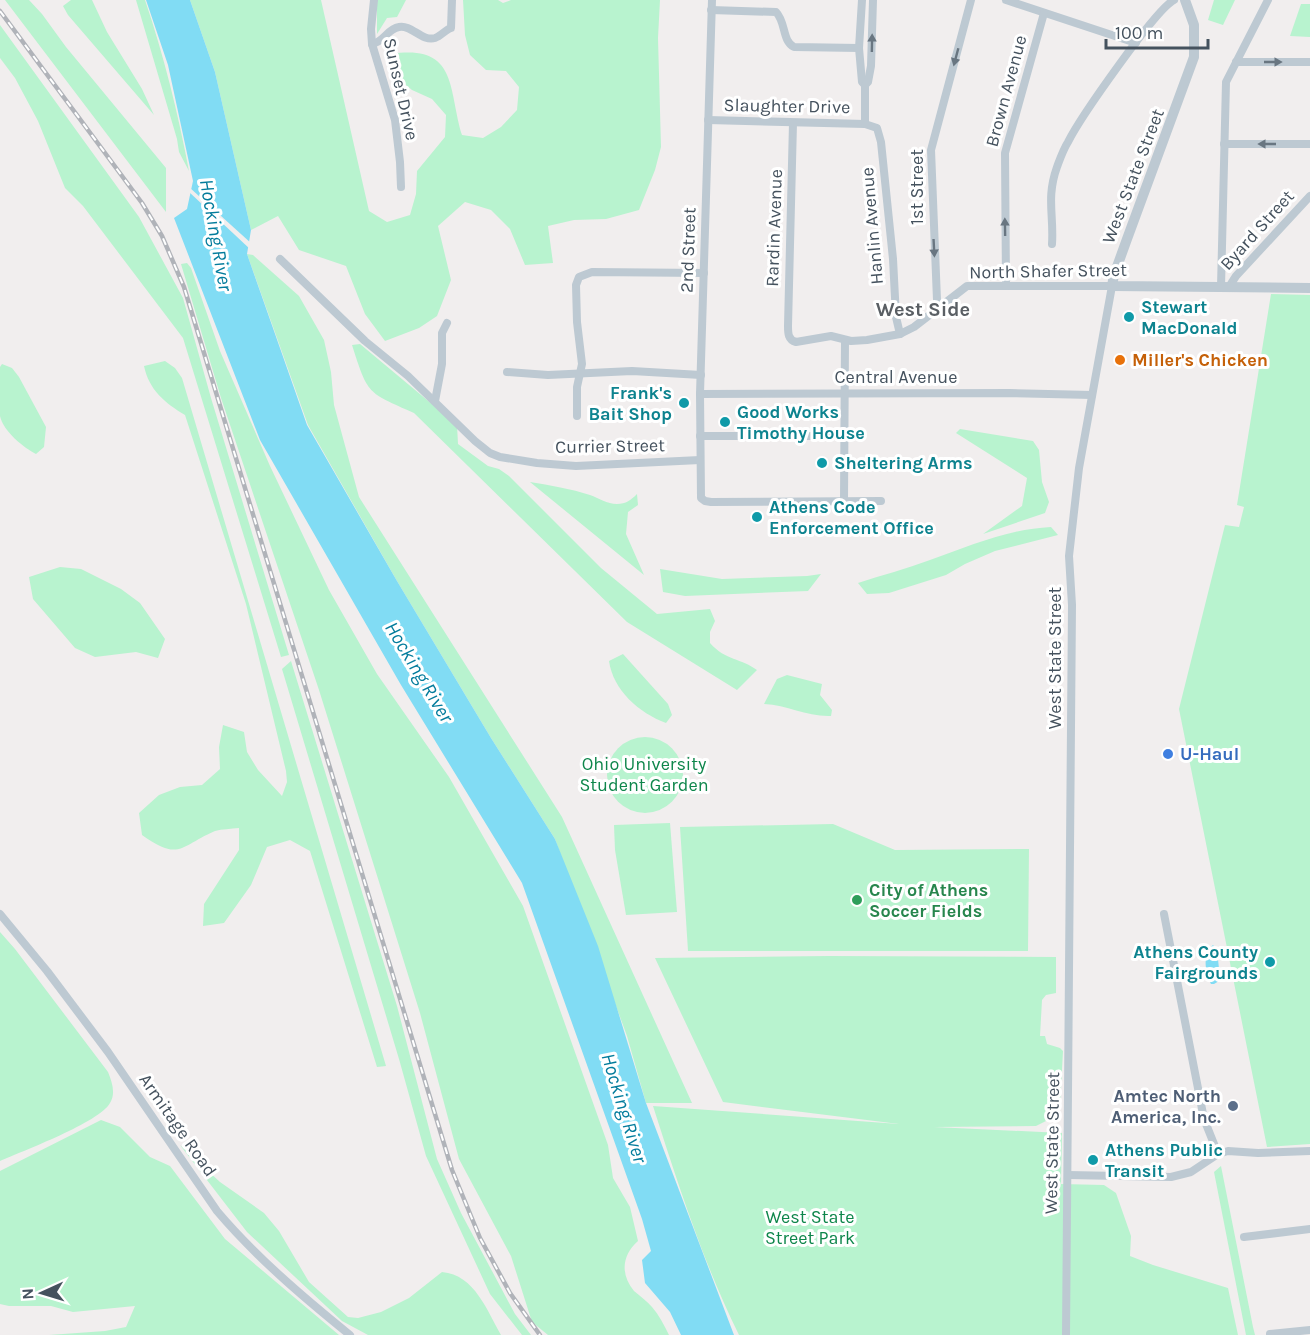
<svg xmlns="http://www.w3.org/2000/svg" width="1310" height="1335" font-family="Karla,sans-serif">
<style>
.green{fill:#b8f3cf}
.water{fill:#81dcf4}
.pier{fill:#f1eeee}
.lines{fill:none;stroke-linecap:round;stroke-linejoin:round}
.minor{stroke:#bdc9d2;stroke-width:8}
.tertiary{stroke:#bdc9d2;stroke-width:10}
.rail-casing{stroke:#b0b3b9;stroke-width:4.5}
.rail{stroke:#fff;stroke-width:2;stroke-dasharray:7;stroke-linecap:butt}
.oneway{fill:#697681}
.culture-dot{fill:#0f9aa8;stroke:#fff;stroke-width:2}
.food-dot{fill:#e8710a;stroke:#fff;stroke-width:2}
.shop-dot{fill:#3f7fe0;stroke:#fff;stroke-width:2}
.leisure-dot{fill:#2e9e5b;stroke:#fff;stroke-width:2}
.service-dot{fill:#5c6f8a;stroke:#fff;stroke-width:2}
.labels{text-anchor:middle;dominant-baseline:central;stroke-width:6;stroke-linejoin:round;paint-order:stroke}
.street-label{font-size:18px;fill:#45525e;stroke:#fff}
.culture-label{font-size:18px;font-weight:bold;fill:#0d838f;stroke:#fff;text-anchor:start}
.food-label{font-size:18px;font-weight:bold;fill:#c56008;stroke:#fff;text-anchor:start}
.shop-label{font-size:18px;font-weight:bold;fill:#366cbe;stroke:#fff;text-anchor:start}
.park-label{font-size:18px;fill:#0e864b;stroke:#fff}
.leisure-label{font-size:18px;font-weight:bold;fill:#27864d;stroke:#fff;text-anchor:start}
.service-label{font-size:18px;font-weight:bold;fill:#4e5e75;stroke:#fff;text-anchor:end}
.water-label{font-size:20px;font-style:italic;fill:#037c9c;stroke:#fff}
.neighbourhood-label{font-size:20px;font-weight:bold;fill:#5a5f64;stroke:#fff}
</style>
<rect width="100%" height="100%" fill="#f1eeee"/>
<!-- green -->
<g class="green">
<polygon points="5,0 29,0 42,14 66,47 166,168 166,212"/>
<polygon points="71,0 92,0 107,32 142,89 154,115 68,15 63,6"/>
<path d="M136,0h9c19,56 33,113 44,171l-10,-19 -2,-13z"/>
<path d="M190,0h131l48,211 18,11 23,-7 6,-21 1,-23 28,-34 1,-22 -14,-16 -20,-9 -17,-14 -4,-22c67,-10 57,35 71,81l21,3 18,-11 16,-17 2,-23 -13,-16 -20,-1 -16,-15 -5,-20 -2,-35h35l5,3 8,-3h149l-2,38 3,109 -6,23 -16,40 -33,9 -32,1 -26,6 5,37 -28,2 -15,-36 -19,-19 -26,-8 -27,24 13,54 -14,36 -18,12 -34,13 -20,-27 -19,-48 -47,-16 -21,-34 -27,14 -36,-158z"/>
<polygon points="377,0 406,0 397,17 387,18 377,34"/>
<polygon points="1214,0 1235,0 1223,25 1208,20"/>
<polygon points="1301,4 1310,4 1310,37 1290,36"/>
<polygon points="0,25 139,217 183,298 211,398 289,655 281,657 183,338 83,206 65,188 38,121 15,78 0,58"/>
<polygon points="247,254 253,255 299,296 324,340 331,372 334,405 359,497 562,817 692,1103 646,1103 627,1036 555,839 491,738 397,581 308,425"/>
<path d="M187,263l4,5 29,83 50,115 59,124 48,84 72,103 74,129 85,239 5,33 17,29 8,34c-16,14 -18,33 -4,50 6,5 13,10 18,16 7,8 12,18 17,28h-121l-16,-13 -21,-66 -52,-97 -39,-146 -101,-323 -98,-292 -40,-134z"/>
<polygon points="1271,294 1310,295 1310,1144 1267,1147 1179,709 1225,525 1239,527 1244,507 1237,505"/>
<path d="M360,344l97,81 1,19 30,22 11,3 10,7 92,92 56,46 53,-5 5,12 -5,11v11c16,18 31,15 47,27l-20,20 -110,-68 -213,-209c-47,-21 -46,-18 -62,-68z"/>
<path d="M165,361l10,7 7,10 204,688 -9,1 -67,-216 -20,-11 -23,7 -16,38 -27,38 -21,3 1,-22 35,-54v-22c-8,1 -17,1 -24,3 -35,15 -35,31 -73,4l-3,-22 20,-18 21,-8 22,-2 18,-16 -1,-22 4,-22 21,7 3,20 11,18 24,26 5,-14 -1,-11 -40,-167 -61,-189c-20,-12 -36,-25 -41,-49z"/>
<path d="M2,364l10,4 7,9 27,50 -2,20 -8,7c-12,-6 -33,-23 -36,-38 0,-15 0,-34 0,-49z"/>
<polygon points="960,429 1033,441 1039,450 1042,482 1049,502 1045,513 983,534 1022,506 1027,478 956,433"/>
<path d="M530,482c20,3 41,7 60,13 9,3 17,9 27,9 9,0 14,-4 20,-10l1,11 -10,7 -2,22 18,41z"/>
<path d="M1051,527l7,8 -63,16 -30,13 -19,11 -57,18 -22,1 -9,-11c24,-8 48,-14 72,-23 40,-14 78,-31 121,-33z"/>
<polygon points="60,567 81,569 121,589 140,603 165,639 158,658 136,652 95,657 75,648 33,599 29,577"/>
<polygon points="660,569 722,579 807,576 821,574 808,591 685,596 663,592"/>
<path d="M623,654l45,50 4,11 -6,8c-27,-10 -53,-33 -57,-62z"/>
<polygon points="291,661 397,1006 437,1159 461,1213 515,1314 531,1335 522,1335 490,1294 426,1156 399,1059 282,669"/>
<path d="M787,675l35,9 -2,11 12,15 -1,6c-24,1 -43,-11 -67,-12l13,-25z"/>
<circle cx="645" cy="775" r="38"/>
<polygon points="670,823 677,912 626,915 615,850 614,825"/>
<polygon points="833,824 895,850 1029,849 1028,951 688,951 680,827"/>
<path d="M0,932l15,17 93,123c4,10 8,21 2,31 -10,19 -87,48 -110,58z"/>
<path d="M829,956l227,1v36l-10,2 -4,5 -2,36h5l2,8 13,4 3,3 -3,55 -8,12 -16,8 -102,1 128,6 -1,51 43,1 12,8 15,43 -1,20 23,9 75,23 10,47h-499c-36,-73 -61,-151 -86,-229l246,18 -176,-22 -68,-144z"/>
<polygon points="101,1120 120,1127 150,1157 170,1166 225,1239 339,1335 49,1335 105,1331 126,1327 135,1306 73,1312 51,1306 9,1306 0,1304 0,1171"/>
<path d="M180,1145l40,37 44,31 15,18 30,51 39,35 10,1 23,-6 28,-14 33,-26c33,3 45,39 59,63h-133l-26,-14 -95,-89z"/>
<polygon points="1221,1166 1253,1327 1255,1335 1246,1335 1214,1172"/>
</g>
<!-- water -->
<g class="water">
<polygon points="146,0 190,0 215,72 251,230 247,254 307,425 397,581 491,738 555,839 598,946 646,1103 734,1335 681,1335 670,1312 645,1283 642,1260 651,1251 642,1219 522,883 401,685 260,440 174,218 187,209 193,181 168,65"/>
<path d="M1213,945l4,5 3,28 -1,3 -5,3h-3c-6,-12 -9,-30 2,-39z"/>
</g>
<!-- pier -->
<polygon class="pier" points="189,187 252,244 251,250 188,191"/>
<g class="lines">
<!-- minor -->
<g class="minor">
<polyline points="374,0 371,29 372,44 395,120 400,162 401,187"/>
<polyline points="712,0 700,394 701,498 705,501 711,502 881,501"/>
<polyline points="862,0 859,48 862,82 865,85"/>
<polyline points="1006,0 1136,43"/>
<path d="M711,10l65,2c10,10 6,29 18,35l65,1"/>
<path d="M372,44c12,-2 15,-15 27,-17 12,-3 23,15 36,11 6,-2 10,-8 16,-10l1,-28"/>
<polyline points="1236,62 1310,62"/>
<polyline points="708,120 865,124 877,128 881,142 893,259 896,317 900,334"/>
<path d="M793,123l-5,203c0,7 0,14 8,16l35,-6 20,5 16,-1 33,-6 14,-7 53,-41h145l-33,182 -10,88 3,49 -6,730"/>
<polyline points="865,124 865,85 868,82 871,66 873,0"/>
<polyline points="1224,144 1310,144"/>
<path d="M1052,244c2,-29 -6,-46 5,-77 3,-8 6,-17 11,-25 12,-24 87,-132 106,-142"/>
<polyline points="280,259 365,341 408,376 475,441 490,453 500,457 537,463 576,466 700,460"/>
<polyline points="1006,286 1005,153 1044,13"/>
<polyline points="1221,287 1226,82 1268,0"/>
<polyline points="1229,287 1236,276 1310,196"/>
<polyline points="939,307 937,300 931,150 971,0"/>
<polyline points="507,372 548,375 632,371 701,375"/>
<polyline points="700,394 1010,393 1092,395"/>
<polyline points="435,401 442,364 442,333 447,323"/>
<polyline points="577,416 577,387 582,364 577,322 576,285 579,277 592,272 704,273"/>
<polyline points="700,436 844,436"/>
<polyline points="844,500 845,340"/>
<path d="M0,914l47,57 61,81 109,159c39,46 86,86 133,124"/>
<polyline points="1164,914 1204,1119 1218,1154"/>
<polyline points="1068,1175 1171,1177 1191,1172 1218,1154 1228,1151 1258,1153 1310,1151"/>
<polyline points="1244,1237 1310,1229"/>
<polyline points="1270,1334 1310,1330"/>
</g>
<!-- tertiary -->
<polyline class="tertiary" points="1185,0 1194,25 1194,57 1127,239 1114,275 1112,286 1310,288"/>
<!-- rail casing -->
<g class="rail-casing">
<polyline id="rail" points="0,11 142,203 162,236 184,287 452,1170 480,1238 510,1293 540,1335"/>
</g>
<!-- rail -->
<use href="#rail" class="rail"/>
</g>
<!-- one-way arrows -->
<defs><path id="oneway-solid" d="M-6-.8H1V-3.2L6.5 0L1 3.2V.8H-6Z" transform="scale(1.5)"/></defs>
<g class="oneway">
<use href="#oneway-solid" transform="translate(872 43) rotate(-89)"/>
<use href="#oneway-solid" transform="translate(956 57) rotate(105)"/>
<use href="#oneway-solid" transform="translate(1273 62)"/>
<use href="#oneway-solid" transform="translate(1267 144) rotate(-180)"/>
<use href="#oneway-solid" transform="translate(1005 227) rotate(-91)"/>
<use href="#oneway-solid" transform="translate(934 248) rotate(87)"/>
</g>
<!-- markers -->
<g class="culture-dot">
<circle cx="1129" cy="317" r="6"/>
<circle cx="684" cy="403" r="6"/>
<circle cx="725" cy="422" r="6"/>
<circle cx="822" cy="463" r="6"/>
<circle cx="757" cy="517" r="6"/>
<circle cx="1270" cy="962" r="6"/>
<circle cx="1093" cy="1160" r="6"/>
</g>
<circle class="food-dot" cx="1120" cy="360" r="6"/>
<circle class="shop-dot" cx="1168" cy="754" r="6"/>
<circle class="leisure-dot" cx="857" cy="900" r="6"/>
<circle class="service-dot" cx="1233" cy="1106" r="6"/>
<g class="labels">
<!-- street labels -->
<g class="street-label">
<text transform="translate(401 89) rotate(77)">Sunset Drive</text>
<text transform="translate(1006 91) rotate(-75)">Brown Avenue</text>
<text transform="translate(787 106) rotate(1)">Slaughter Drive</text>
<text transform="translate(1133 176) rotate(-69)">West State Street</text>
<text transform="translate(917 187) rotate(-90)">1st Street</text>
<text transform="translate(872 226) rotate(-95)">Hanlin Avenue</text>
<text transform="translate(774 228) rotate(-88)">Rardin Avenue</text>
<text transform="translate(1257 230) rotate(-48)">Byard Street</text>
<text transform="translate(688 250) rotate(-88)">2nd Street</text>
<text transform="translate(1048 271) rotate(-1)">North Shafer Street</text>
<text x="896" y="377">Central Avenue</text>
<text transform="translate(610 446) rotate(-1)">Currier Street</text>
<text transform="translate(1055 658) rotate(-90)">West State Street</text>
<text transform="translate(178 1125) rotate(55)">Armitage Road</text>
<text transform="translate(1052 1143) rotate(-89)">West State Street</text>
</g>
<!-- culture labels -->
<g class="culture-label">
<text x="1141" y="307">Stewart<tspan x="1141" dy="21">MacDonald</tspan></text>
<text x="672" y="393" text-anchor="end">Frank's<tspan x="672" dy="21">Bait Shop</tspan></text>
<text x="737" y="412">Good Works<tspan x="737" dy="21">Timothy House</tspan></text>
<text x="834" y="463">Sheltering Arms</text>
<text x="769" y="507">Athens Code<tspan x="769" dy="21">Enforcement Office</tspan></text>
<text x="1258" y="952" text-anchor="end">Athens County<tspan x="1258" dy="21">Fairgrounds</tspan></text>
<text x="1105" y="1150">Athens Public<tspan x="1105" dy="21">Transit</tspan></text>
</g>
<!-- food labels -->
<g class="food-label">
<text x="1132" y="360">Miller's Chicken</text>
</g>
<!-- shop labels -->
<g class="shop-label">
<text x="1180" y="754">U-Haul</text>
</g>
<!-- park labels -->
<g class="park-label">
<text x="644" y="764">Ohio University<tspan x="644" dy="21">Student Garden</tspan></text>
<text x="810" y="1217">West State<tspan x="810" dy="21">Street Park</tspan></text>
</g>
<!-- leisure labels -->
<g class="leisure-label">
<text x="869" y="890">City of Athens<tspan x="869" dy="21">Soccer Fields</tspan></text>
</g>
<!-- service labels -->
<g class="service-label">
<text x="1221" y="1096">Amtec North<tspan x="1221" dy="21">America, Inc.</tspan></text>
</g>
<!-- water labels -->
<g class="water-label">
<text transform="translate(216 235) rotate(80)">Hocking River</text>
<text transform="translate(419 672) rotate(59)">Hocking River</text>
<text transform="translate(624 1108) rotate(73)">Hocking River</text>
</g>
<!-- neighbourhood labels -->
<g class="neighbourhood-label">
<text x="923" y="309">West Side</text>
</g>
</g>
<!-- north arrow -->
<g transform="translate(42 1293) rotate(266)" stroke="#ffffff" stroke-width="4.5" paint-order="stroke">
<path d="M0-4.5L10 22L0 15L-10 22Z" fill="#45525e"/>
<text y="-9" font-size="16" font-weight="bold" text-anchor="middle" fill="#45525e">N</text>
</g>
<!-- scale -->
<path d="M1106 39v9h102v-9" fill="none" stroke="#45525e" stroke-width="3"/>
<text x="1115" y="39" font-size="18" fill="#45525e" stroke="#ffffff" stroke-width="4.5" paint-order="stroke">100 m</text>
</svg>
